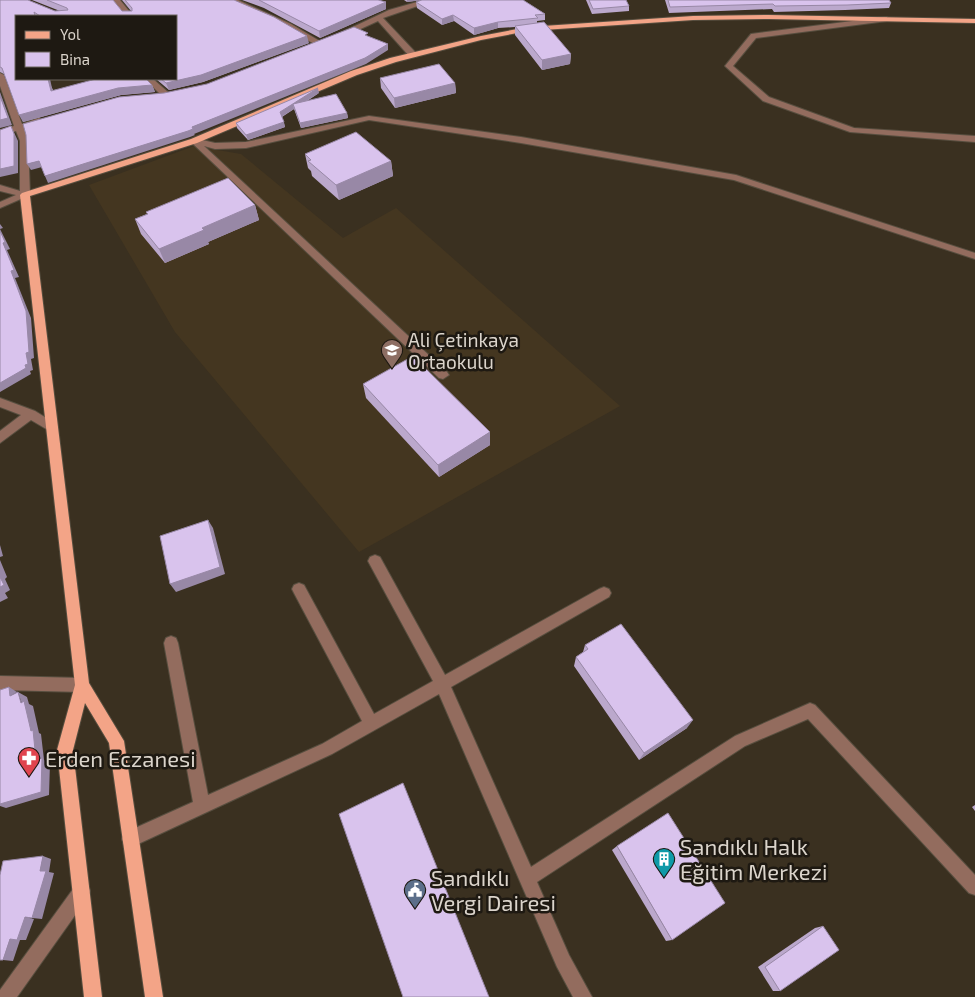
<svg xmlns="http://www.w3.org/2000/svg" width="975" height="997" font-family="'Exo 2',sans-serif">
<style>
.built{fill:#443620}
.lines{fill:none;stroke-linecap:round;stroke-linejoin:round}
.minor-casing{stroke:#574e3f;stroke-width:2}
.major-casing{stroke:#574e3f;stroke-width:2}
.minor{fill:#936c5e;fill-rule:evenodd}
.major{fill:#f3a487;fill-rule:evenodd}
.wall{fill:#bba8cc}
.shaded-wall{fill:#9888a6}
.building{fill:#d9c3ed;stroke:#9888a6}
.labels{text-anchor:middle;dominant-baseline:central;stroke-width:5;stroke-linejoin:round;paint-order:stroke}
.poi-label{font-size:19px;fill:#dbd4cb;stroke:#1e1912;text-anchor:start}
.near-poi-label{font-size:22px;fill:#dbd4cb;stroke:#1e1912;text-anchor:start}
</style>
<rect width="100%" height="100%" fill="#3a3020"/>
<!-- built -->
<polygon class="built" points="194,146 241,154 343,238 396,208 620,406 359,552 175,332 89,185"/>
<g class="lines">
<!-- minor casing -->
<g class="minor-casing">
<g id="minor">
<polygon points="112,0 120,0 133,16 126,16"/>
<polygon points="230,0 238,0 291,24 323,43 316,45 276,22 234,4"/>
<polygon points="424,0 435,0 383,18 416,53 416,57 410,57 378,21 343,37 336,35 389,10"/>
<polygon points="884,17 887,17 887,21 756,38 733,66 769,97 854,128 975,136 975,142 850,132 763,101 725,66 751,34"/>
<polygon points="0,73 4,75 22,124 39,118 43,121 24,128 28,141 30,195 0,208 0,202 16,195 0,191 0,185 20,191 20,141 16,131 0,136 0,130 14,126 0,86"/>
<polygon points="145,79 153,79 169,93 169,97 163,97"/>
<polygon points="369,116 521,137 736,175 975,253 975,259 734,180 521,143 369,120 246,148 215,149 204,146 447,372 449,375 443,379 439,378 190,141 194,138 215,143 246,142"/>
<polygon points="0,398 35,411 56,424 58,427 56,430 48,430 31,420 0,443 0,431 21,415 0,407"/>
<polygon points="375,555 380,557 445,675 599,589 604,587 609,589 611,593 609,597 451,687 531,867 735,736 810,703 815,705 975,875 975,895 969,893 808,719 745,746 537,882 569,955 592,997 573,997 557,967 439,694 332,754 136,845 130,847 124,845 122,839 124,833 193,802 164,643 166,638 171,636 176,638 178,643 208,795 322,744 362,721 294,593 292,589 294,585 299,583 304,585 374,714 433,681 368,561 370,557"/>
<polygon points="0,676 82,678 87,680 89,685 87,690 82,692 0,690"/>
<polygon points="82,883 88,885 90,891 88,897 17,997 0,997 0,990 76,885"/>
</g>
</g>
<!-- major casing -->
<g class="major-casing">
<polygon id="major" points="769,15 975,19 975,23 769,19 693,20 528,31 481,40 396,62 357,75 197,143 30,196 89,683 124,741 163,997 145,997 109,743 85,703 73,750 102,997 84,997 57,750 75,685 20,195 22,193 191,139 351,71 390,58 481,36 528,27 693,16"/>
</g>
<!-- minor -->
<use href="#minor" class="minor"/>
<!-- major -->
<use href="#major" class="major"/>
</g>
<!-- wall -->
<g class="wall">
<polygon points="0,0 55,11 60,11 32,0 113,0 122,11 131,11 122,0 234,0 309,43 203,82 169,90 156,79 176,79 176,16 16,16 53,90 152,85 155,92 121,95 23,122 4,74 0,72"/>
<polygon points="242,0 378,0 386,2 386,9 320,38 264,8"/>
<polygon points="404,0 523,0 545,14 545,20 537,21 537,23 571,54 570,64 542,70 515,35 515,27 498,28 474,35 454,21 442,25 417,8 416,2 421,0 407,2"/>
<polygon points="586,0 626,0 629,6 629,11 592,14"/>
<polygon points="665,0 889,0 891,3 889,8 845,10 774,12 772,9 669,13"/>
<polygon points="380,78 455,83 456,93 395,108 381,88"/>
<polygon points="319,93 307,101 347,113 348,118 301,128 294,109 282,117 285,127 248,140 237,128 236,123"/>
<polygon points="305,154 391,161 393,176 339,200 312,176 311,171 308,168"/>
<polygon points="255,205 259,220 208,242 209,244 165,263 141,234 135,219 147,214 146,212"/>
<polygon points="363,384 490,445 439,477 366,398"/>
<polygon points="585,645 687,728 639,760 574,666 576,657 583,652"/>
<polygon points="975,805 975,811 972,807"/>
<polygon points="617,846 672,940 666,941 612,850"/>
<polygon points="823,926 780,991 773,991 758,967 815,928"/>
</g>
<!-- shaded-wall -->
<g class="shaded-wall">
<polygon points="407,0 424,0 407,2"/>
<polygon points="386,2 386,9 320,38 319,31"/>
<polygon points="453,15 454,21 442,25 442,19"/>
<polygon points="498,22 498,28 474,35 474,28"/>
<polygon points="307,36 309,43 203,82 169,90 166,83"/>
<polygon points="388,44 388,50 366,64 194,134 195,135 190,137 48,183 45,176 192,127"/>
<polygon points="571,54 570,64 542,70 542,60"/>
<polygon points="48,79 50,79 54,97 51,91"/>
<polygon points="455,83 456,93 395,108 394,98"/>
<polygon points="152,85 155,92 121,95 23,122 19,115 118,88"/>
<polygon points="318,88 319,93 295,108 293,104 294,109 281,117 280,112"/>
<polygon points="0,92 12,125 0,128"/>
<polygon points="347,113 348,118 301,128 300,123"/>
<polygon points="284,122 285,127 248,140 246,135"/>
<polygon points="11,126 18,141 18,173 0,177 0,169"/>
<polygon points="39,161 42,167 31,170 27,164"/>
<polygon points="391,161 393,176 339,200 336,185"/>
<polygon points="255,205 259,220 208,242 209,244 165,263 159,249 202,228"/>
<polygon points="0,224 3,228 0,229 10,249 7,250 19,277 15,278 31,318 34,358 31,359 33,370 30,371 31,374 0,392 0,383 11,271 0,231"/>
<polygon points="490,432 490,445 439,477 438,465"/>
<polygon points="208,520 213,528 225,574 176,592 170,584"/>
<polygon points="0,545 3,556 0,557"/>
<polygon points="0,560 7,577 5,579 10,590 5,593 8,598 0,602"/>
<polygon points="9,687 17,692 10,696"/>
<polygon points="18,692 27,697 29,704 33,706 39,733 41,734 44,760 50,763 49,795 6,808 0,806 0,804 36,760 31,731"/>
<polygon points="693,720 687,728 639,760 644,753"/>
<polygon points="43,856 51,859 49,872 54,873 42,919 32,918 40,871"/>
<polygon points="25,917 34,919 26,940 20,940 13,961 3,960 10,939"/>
</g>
<!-- building -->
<g class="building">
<polygon points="0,0 28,0 55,11 68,10 67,8 47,0 113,0 122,11 132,11 132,8 125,0 234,0 274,17 307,36 201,75 166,83 161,79 176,79 176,16 40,16 34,12 35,16 16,16 16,79 48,79 51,91 96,79 146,79 152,85 118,88 19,115 2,68 0,67"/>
<polygon points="259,0 378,0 386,2 319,31"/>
<polygon points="422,0 523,0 545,14 535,15 538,18 498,22 474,28 453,15 442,19 416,2"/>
<polygon points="589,0 626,0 629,6 593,9"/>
<polygon points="668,0 889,0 891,3 847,5 775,6 773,4 670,7"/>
<polygon points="544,22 571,54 542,60 515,26"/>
<polygon points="354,27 368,33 365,35 388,44 365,58 192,127 193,129 188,131 45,176 39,161 27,164 26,135 23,124 119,97 164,93 207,84"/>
<polygon points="439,64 455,83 394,98 380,78"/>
<polygon points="318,88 280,112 284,122 246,135 236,123"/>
<polygon points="336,94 347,113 300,123 293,104"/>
<polygon points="0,96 8,118 0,120"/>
<polygon points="11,126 14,134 14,166 0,169 0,130"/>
<polygon points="356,132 391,161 336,185 308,161 311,160 305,154"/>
<polygon points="228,178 255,205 202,228 204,230 159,249 135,219 148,214 146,212"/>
<polygon points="0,231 5,242 3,243 14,270 11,271 26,311 29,352 26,353 28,364 25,365 26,368 0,383"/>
<polygon points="413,356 490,432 438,465 363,384"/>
<polygon points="208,520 220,567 170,584 160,536"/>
<polygon points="0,577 4,585 0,587"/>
<polygon points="621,624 693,720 644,753 576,657 588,649 585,645"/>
<polygon points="9,687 10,696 18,692 21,703 24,701 31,731 33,730 36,760 42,758 41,792 0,804 0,690"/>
<polygon points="403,783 489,997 403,997 339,814"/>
<polygon points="668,813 725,903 672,940 617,846"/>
<polygon points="43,856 40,871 46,871 32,918 25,917 17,940 10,939 3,960 0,960 0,875 3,861"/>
<polygon points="823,926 839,950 780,991 765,967"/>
</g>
<!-- icons -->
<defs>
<g id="school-pin" transform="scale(1.125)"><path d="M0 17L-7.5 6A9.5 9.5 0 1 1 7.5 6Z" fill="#8d6e63" stroke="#1e1912"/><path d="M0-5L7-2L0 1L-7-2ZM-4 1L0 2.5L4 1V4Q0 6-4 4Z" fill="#fff"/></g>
<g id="pharmacy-pin" transform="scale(1.125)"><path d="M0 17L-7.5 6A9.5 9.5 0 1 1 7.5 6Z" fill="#e0444e" stroke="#1e1912"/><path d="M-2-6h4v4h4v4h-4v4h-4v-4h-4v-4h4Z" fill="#fff"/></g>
<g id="building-pin" transform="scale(1.125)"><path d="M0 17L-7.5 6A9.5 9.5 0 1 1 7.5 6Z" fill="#0f9aa8" stroke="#1e1912"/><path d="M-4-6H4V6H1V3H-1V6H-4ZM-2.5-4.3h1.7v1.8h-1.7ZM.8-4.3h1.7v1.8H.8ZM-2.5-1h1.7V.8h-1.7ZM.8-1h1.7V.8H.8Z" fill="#fff"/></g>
<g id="civic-pin" transform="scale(1.125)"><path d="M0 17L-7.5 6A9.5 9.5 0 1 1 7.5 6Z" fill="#5c6f8a" stroke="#1e1912"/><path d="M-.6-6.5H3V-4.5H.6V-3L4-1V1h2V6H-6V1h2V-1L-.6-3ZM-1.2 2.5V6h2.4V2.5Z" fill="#fff"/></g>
</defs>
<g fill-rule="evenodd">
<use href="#school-pin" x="392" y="350"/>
<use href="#pharmacy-pin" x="29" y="758"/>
<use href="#building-pin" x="664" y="859"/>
<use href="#civic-pin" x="415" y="890"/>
</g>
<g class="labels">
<!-- poi labels -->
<g class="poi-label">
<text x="408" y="339">Ali Çetinkaya<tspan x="408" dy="22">Ortaokulu</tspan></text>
</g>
<!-- near-poi labels -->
<g class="near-poi-label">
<text x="45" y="758">Erden Eczanesi</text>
<text x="680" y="846">Sandıklı Halk<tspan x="680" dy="25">Eğitim Merkezi</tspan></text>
<text x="431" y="877">Sandıklı<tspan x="431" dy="25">Vergi Dairesi</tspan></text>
</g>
</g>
<!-- legend -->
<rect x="15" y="15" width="162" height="65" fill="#1e1912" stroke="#6a645c"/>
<rect x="25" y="31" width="25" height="8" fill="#f3a487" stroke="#6a645c"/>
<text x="60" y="40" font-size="15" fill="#dbd4cb">Yol</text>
<rect x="25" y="52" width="25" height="15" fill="#d9c3ed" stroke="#6a645c"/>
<text x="60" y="65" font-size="15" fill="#dbd4cb">Bina</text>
</svg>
